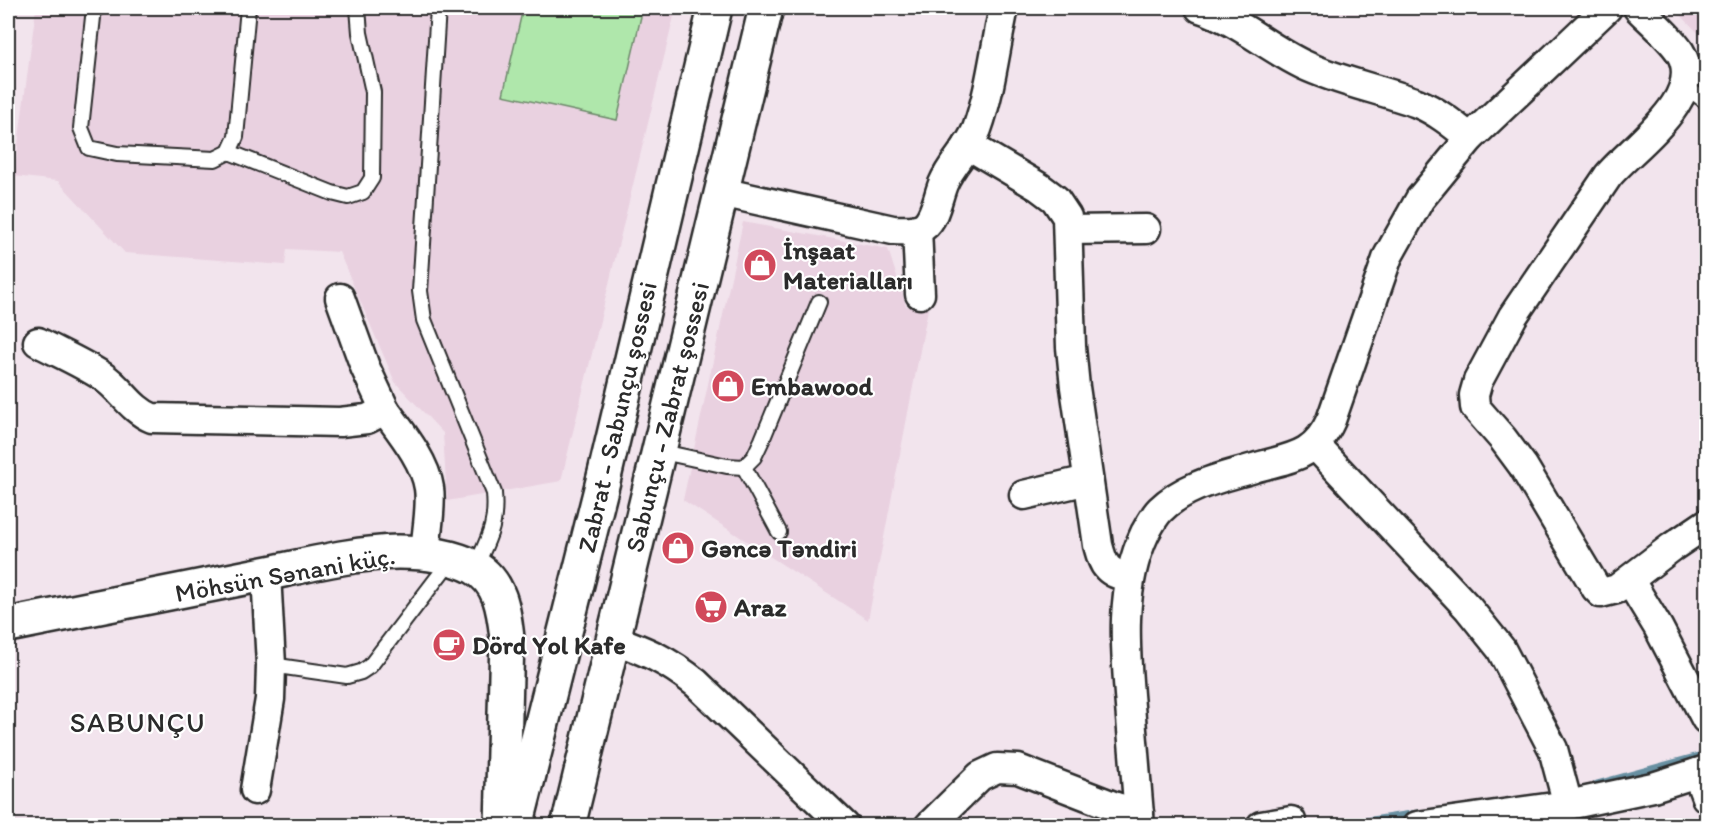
<svg xmlns="http://www.w3.org/2000/svg" width="1714" height="833" font-family="Itim,sans-serif">
<style>
.built{fill:#e9d1e0}
.green{fill:#afe7ab;stroke:#6d896b;stroke-width:1.5}
.lines{fill:none;stroke-linecap:round;stroke-linejoin:round}
.stream{stroke:#6790a2;stroke-width:9}
.lane-casing{stroke:#2b2b2b;stroke-width:18}
.street-casing{stroke:#2b2b2b;stroke-width:33}
.secondary-casing{stroke:#2b2b2b;stroke-width:38}
.primary-casing{stroke:#2b2b2b;stroke-width:38}
.lane{stroke:#fff;stroke-width:14}
.street{stroke:#fff;stroke-width:28}
.secondary{stroke:#fff;stroke-width:33}
.primary{stroke:#fff;stroke-width:33}
.labels{text-anchor:middle;dominant-baseline:central;stroke-width:4.5;stroke-linejoin:round;paint-order:stroke}
.poi-label{font-size:26px;font-weight:bold;fill:#2b2b2b;stroke:#fff;text-anchor:start}
.street-label{font-size:26px;fill:#2b2b2b;stroke:#fff}
.quarter-label{font-size:28px;letter-spacing:1.5px;fill:#2b2b2b;stroke:#fff}
</style>
<rect width="100%" height="100%" fill="#f2e4ed"/>
<filter id="ink" filterUnits="userSpaceOnUse"><feTurbulence type="fractalNoise" baseFrequency=".0167" numOctaves="2"/><feDisplacementMap in="SourceGraphic" scale="12" xChannelSelector="R" yChannelSelector="G"/><feConvolveMatrix kernelMatrix="1 2 1 2 8 2 1 2 1" color-interpolation-filters="sRGB"/></filter>
<g filter="url(#ink)">
<!-- built -->
<g class="built">
<polygon points="36,8 676,8 561,481 447,501 443,433 395,382 339,252 287,249 285,265 125,253 58,181 14,176"/>
<polygon points="1674,8 1706,8 1706,41"/>
<polygon points="743,222 888,249 906,306 928,309 868,620 683,500"/>
</g>
<!-- green -->
<polygon class="green" points="523,8 643,8 617,120 503,95"/>
<g class="lines">
<!-- stream -->
<g class="stream">
<polyline points="1597,785 1706,755"/>
<polyline points="1340,826 1418,814"/>
</g>
<!-- lane casing -->
<g class="lane-casing">
<g id="lane">
<polyline points="94,8 81,128 89,148 117,154 215,159 229,152 236,137 248,8"/>
<path d="M438,8l-18,283 4,29 70,173c3,33 -6,46 -19,75"/>
<polyline points="1684,85 1706,102"/>
<polyline points="229,152 332,193 348,197 363,192 372,178 373,92 360,33 358,8"/>
<polyline points="658,451 727,466 744,467 754,457 762,440 819,302"/>
<polyline points="744,467 779,532"/>
<polyline points="271,665 347,676 361,672 370,666 451,560"/>
</g>
</g>
<!-- street casing -->
<g class="street-casing">
<g id="street">
<path d="M1200,8c38,12 68,40 104,57 36,17 76,24 113,38 20,8 37,22 53,35"/>
<path d="M1638,8c12,12 33,30 42,44 28,45 -48,95 -72,124l-95,140 -35,65 -4,14 1,12 28,32 20,27 73,122 5,5 16,-4 55,-42 34,-23"/>
<path d="M968,145l71,42 16,12 12,18 4,130 4,40 23,158c6,23 9,27 32,33"/>
<path d="M721,192l172,38c9,0 23,2 31,-4 11,-8 14,-30 19,-42 8,-20 26,-35 34,-55 14,-39 18,-81 27,-121"/>
<polyline points="917,229 920,294"/>
<polyline points="1068,230 1146,229"/>
<polyline points="340,298 365,367 385,410"/>
<path d="M38,342c21,11 44,21 64,34 19,12 28,33 50,42l188,4 27,-3 18,-9c16,22 40,51 44,78 3,19 -3,46 -4,66"/>
<polyline points="1316,446 1468,608 1501,649 1553,749 1568,805"/>
<polyline points="1024,495 1088,480"/>
<polyline points="1630,581 1658,627 1706,719"/>
<path d="M613,639c35,13 54,21 83,44l149,143"/>
<polyline points="1697,773 1706,797"/>
<polyline points="255,790 270,699 271,665 266,574"/>
<polyline points="929,826 980,776 997,768 1018,769 1116,807 1139,813"/>
<path d="M1140,826c-3,-32 -5,-64 -8,-96 -5,-64 -16,-136 13,-197 4,-7 9,-17 15,-23 25,-25 61,-32 94,-42 36,-11 60,-10 77,-48l57,-164 32,-57 50,-61 137,-130"/>
<polyline points="1261,826 1291,821"/>
<polyline points="1417,826 1568,805 1653,787 1706,770"/>
</g>
</g>
<!-- secondary casing -->
<g class="secondary-casing">
<path id="secondary" d="M8,625c83,-16 167,-33 251,-50 46,-9 92,-22 139,-23 25,0 54,4 76,15 27,15 30,44 33,71l-5,188"/>
</g>
<!-- primary casing -->
<g class="primary-casing">
<g id="primary">
<polyline points="516,826 605,473 715,8"/>
<polyline points="568,826 766,8"/>
</g>
</g>
<!-- lane -->
<use href="#lane" class="lane"/>
<!-- street -->
<use href="#street" class="street"/>
<!-- secondary -->
<use href="#secondary" class="secondary"/>
<!-- primary -->
<use href="#primary" class="primary"/>
</g>
</g>
<!-- icons -->
<defs>
<g id="shop-disc" transform="scale(1.725)"><circle r="9.5" fill="#d1495b" stroke="#fff"/><path d="M-5-2.5h2.3a2.7 3.5 0 0 1 5.4 0H5L5.5 6h-11ZM-1.5-2.5h3a1.5 2.3 0 0 0-3 0Z" fill="#fff"/></g>
<g id="supermarket-disc" transform="scale(1.725)"><circle r="9.5" fill="#d1495b" stroke="#fff"/><path d="M-6-5.5h2.5l.6 2H6L4.5 2H-2.5L-4.4-4H-6ZM-1.5 3.2a1.3 1.3 0 1 0 .1 0ZM3 3.2a1.3 1.3 0 1 0 .1 0Z" fill="#fff"/></g>
<g id="cafe-disc" transform="scale(1.725)"><circle r="9.5" fill="#d1495b" stroke="#fff"/><path d="M-5.5-4.5H6V0H3Q3 3.5 0 3.5H-2.5Q-5.5 3.5-5.5 0ZM3-3.2v2h1.7v-2ZM-6 4.5H4V6H-6Z" fill="#fff"/></g>
</defs>
<g fill-rule="evenodd">
<use href="#shop-disc" x="760" y="265"/>
<use href="#shop-disc" x="728" y="386"/>
<use href="#shop-disc" x="678" y="548"/>
<use href="#supermarket-disc" x="711" y="607"/>
<use href="#cafe-disc" x="449" y="645"/>
</g>
<g class="labels">
<!-- poi labels -->
<g class="poi-label">
<text x="783" y="250">İnşaat<tspan x="783" dy="30">Materialları</tspan></text>
<text x="751" y="386">Embawood</text>
<text x="701" y="548">Gəncə Təndiri</text>
<text x="734" y="607">Araz</text>
<text x="472" y="645">Dörd Yol Kafe</text>
</g>
<!-- street labels -->
<g class="street-label">
<text transform="translate(617 417) rotate(-77)">Zabrat - Sabunçu şossesi</text>
<text transform="translate(667 417) rotate(-76)">Sabunçu - Zabrat şossesi</text>
<text transform="translate(285 574) rotate(-10)">Möhsün Sənani küç.</text>
</g>
<!-- quarter labels -->
<g class="quarter-label">
<text x="138" y="722">SABUNÇU</text>
</g>
</g>
<!-- margin -->
<rect width="1714" height="833" fill="none" stroke="#fff" stroke-width="30"/>
<rect x="15" y="15" width="1684" height="803" fill="none" stroke="#2b2b2b" stroke-width="2" filter="url(#ink)"/>
</svg>
